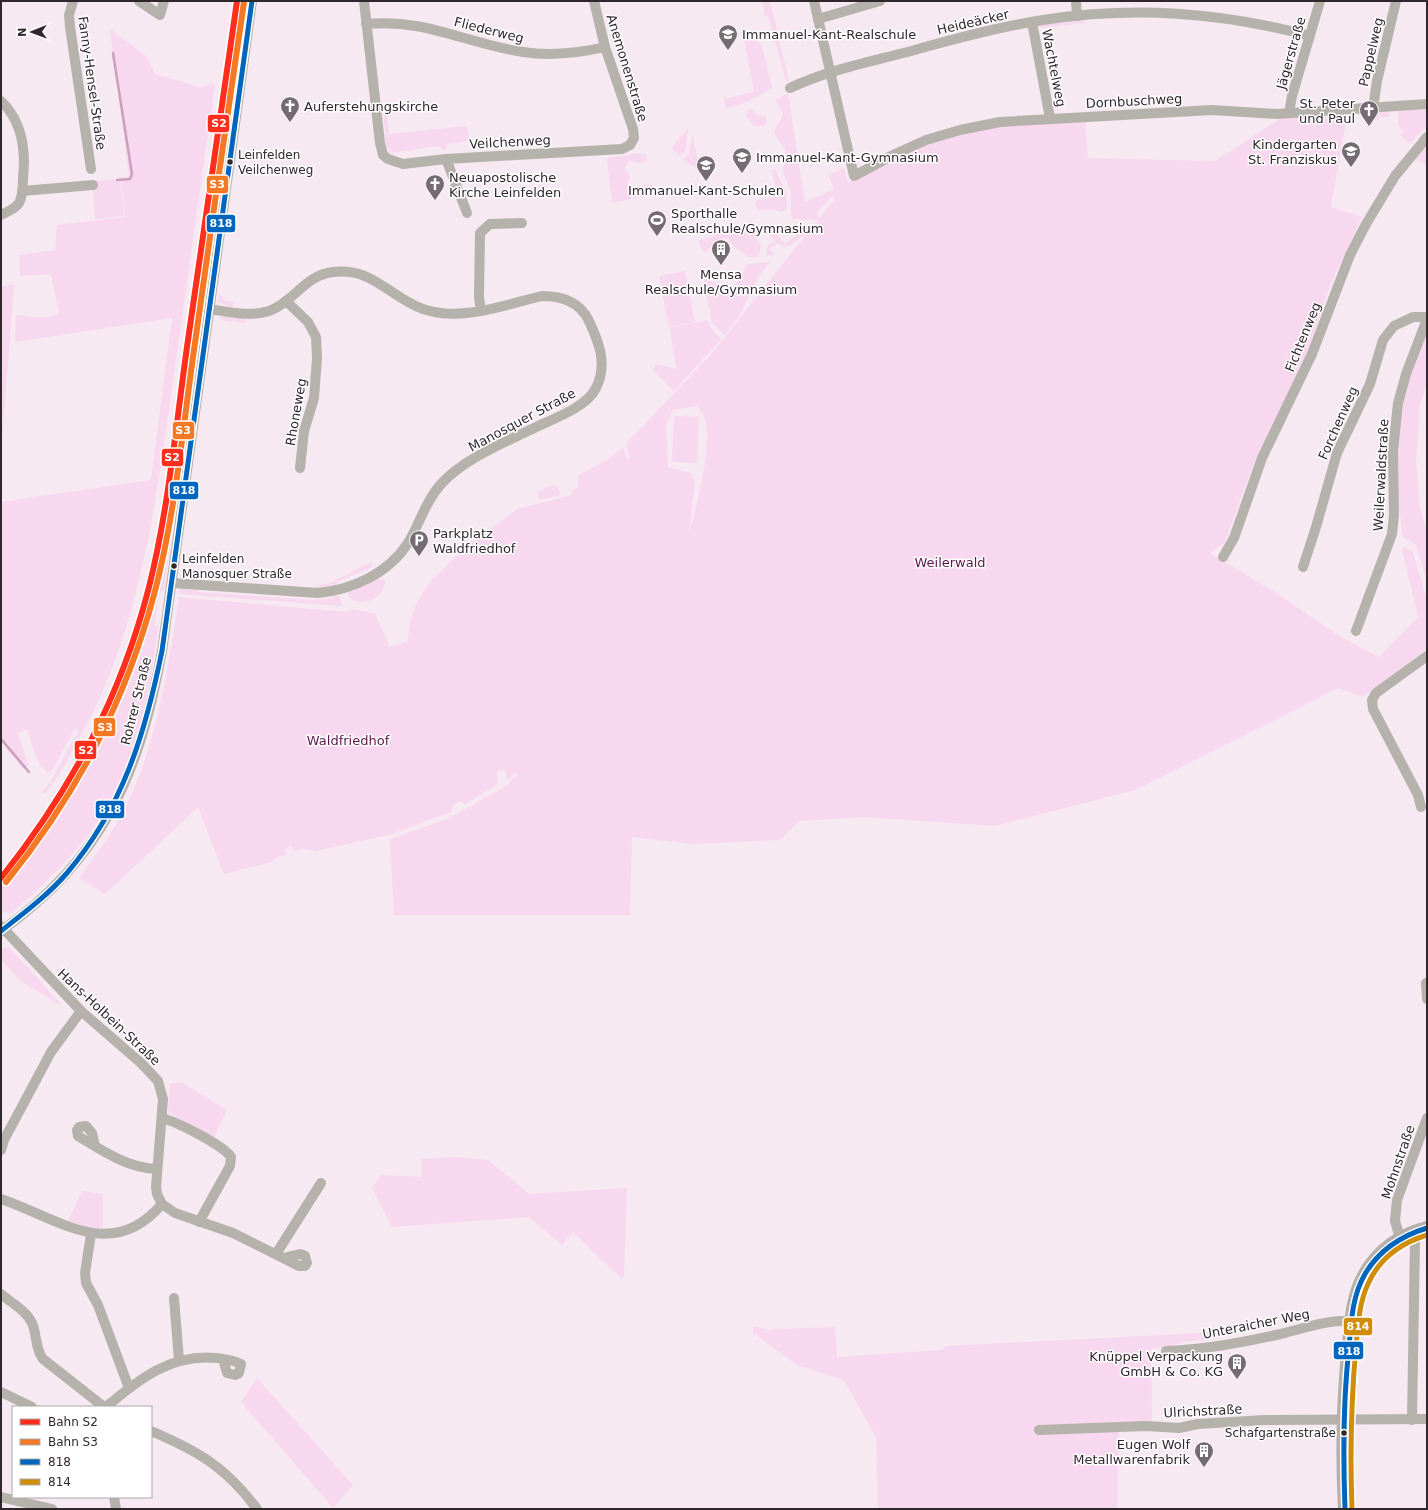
<svg xmlns="http://www.w3.org/2000/svg" width="1428" height="1510" font-family="'DejaVu Sans',sans-serif">
<style>
.green{fill:#f8d8ee;fill-rule:evenodd}
.lines{fill:none;stroke-linecap:round;stroke-linejoin:round}
.stream{stroke:#cb9fbe;stroke-width:2.5}
.street{stroke:#b5b2ab;stroke-width:10}
.secondary{stroke:#b5b0a9;stroke-width:14}
.bus-1-casing{stroke:#fff;stroke-width:8}
.bus-2-casing{stroke:#fff;stroke-width:8}
.bus-1{stroke:#0065bd;stroke-width:5}
.bus-2{stroke:#cf8d09;stroke-width:5}
.rail-1-casing{stroke:#fff;stroke-width:9}
.rail-2-casing{stroke:#fff;stroke-width:9}
.rail-1{stroke:#ff2e1d;stroke-width:6}
.rail-2{stroke:#f57924;stroke-width:6}
.bus-dot{fill:#30272d;stroke:#fff;stroke-width:1.5}
.labels{text-anchor:middle;dominant-baseline:central;stroke-width:3;stroke-linejoin:round;paint-order:stroke}
.bus-label{font-size:12px;fill:#30272d;stroke:#fff;text-anchor:start}
.street-label{font-size:13px;fill:#30272d;stroke:#fff}
.poi-label{font-size:13px;fill:#30272d;stroke:#fff;text-anchor:start}
.park-label{font-size:13px;fill:#5c164c;stroke:#fff}
.line-badge{stroke:#fff;stroke-width:1.5}
.badge-label{font-size:11px;text-anchor:middle;font-weight:bold;fill:#fff}
</style>
<rect width="100%" height="100%" fill="#f6e9f2"/>
<!-- green -->
<g class="green">
<polygon points="241,1 245,1 225,145 222,145 221,144 229,88 231,86 232,80 230,77 239,21 241,20"/>
<polygon points="762,1 770,1 789,81 786,81 768,15 765,16"/>
<polygon points="1085,19 1085,23 1041,28 1040,24"/>
<path d="M110,29l37,28 8,17 45,13 14,-4 1,2c-14,96 -27,193 -41,289 -18,124 -32,252 -94,363 -11,20 -20,39 -35,56l-4,-1 9,-9 28,-52 -3,-3 -22,41 -5,3c-11,-4 -17,-32 -21,-43l-10,4 12,32 -6,4 -22,-27v-240l150,-22 21,-162 -157,24 1,-27 28,3 15,-4 -8,-40 -31,2 -1,-21 36,-5 2,-25 68,-8 -4,-39 8,-1z"/>
<polygon points="754,37 762,46 772,88 747,102 726,109 724,99 754,92 744,39"/>
<path d="M788,93l17,109 29,-13 -6,-14 16,-7 4,15 6,-7 106,-46 125,-14 3,42 127,3 74,-48 57,9 -15,85 31,10 -30,64 -26,76 -52,106 -29,79 -15,11 63,38 68,46 38,20 39,-40 -16,-67 1,-3 9,3 15,49v50l-64,48 -25,-9 -203,102 -140,36 -131,-9 -65,4 -19,19 -88,4 -60,-7 -2,78h-236l-4,-76 57,-20 58,-32 13,-13 -1,-2 -10,8 -2,-11 -8,3 1,11 -3,3 -30,18 -5,-3 -6,3 -3,8 -62,23 -74,16 -10,-2 -10,2 -5,-6 -5,4 1,6 -9,2 -5,5 -48,12 -26,-67 -93,87 -26,-16c12,-18 27,-36 38,-55 38,-65 51,-153 62,-226l168,15 7,-3 21,5 15,33 17,-5 4,-24 7,-18 13,-19 35,-34 51,-38 55,-14 -1,-4 7,-3v-13l29,-15 16,-12 4,12 3,-1 -4,-15 87,-92 96,-121 -20,15 -6,1 -5,-4 -8,6 4,6 -5,1 -3,-2 2,-9 8,-4 -8,-9 4,-3 13,15 19,-15 -2,-2 7,-2 2,4 7,-9 -25,-1 -2,-3v-24l-8,-20 3,-21 -12,-18c1,-8 8,-12 9,-20l-8,-13zM832,196l3,3 -15,18 -3,-4zM696,406c3,3 7,6 8,10 10,22 -7,92 -15,116l6,-51 -5,-8 -22,-6 -2,-41 7,-16z"/>
<polygon points="748,109 753,110 757,115 765,116 767,120 766,124 758,127 753,125 746,116"/>
<polygon points="1427,109 1427,126 1410,143 1400,135 1404,131 1398,126 1398,111"/>
<polygon points="383,110 387,110 389,134 467,126 469,141 447,144 447,150 443,150 439,146 390,153 386,145"/>
<polygon points="1389,112 1389,117 1378,117 1379,120 1367,121 1366,114"/>
<polygon points="688,128 686,150 680,156 672,149 672,147"/>
<polygon points="692,134 699,166 693,166 683,160 689,154"/>
<polygon points="1427,141 1427,165 1412,157"/>
<path d="M222,151l-4,28 2,2 -56,411 -4,-1 -6,34 5,1c-9,59 -23,135 -55,186 -25,39 -57,70 -92,101l-8,-1 -3,-2v-24c44,-48 83,-107 110,-166 22,-48 36,-100 48,-150l52,-365 3,-1 1,-7 -2,-1 7,-43z"/>
<path d="M637,153l9,2v6l-7,2 -9,-2 -3,2 -2,7 5,6 -3,9 2,4c6,4 11,1 15,-5l8,1v9l-40,9 -5,-45z"/>
<polygon points="775,169 786,193 787,209 781,212 776,210 760,210 756,207 755,201 777,196 772,170"/>
<polygon points="120,179 124,216 95,219 93,189 95,181"/>
<polygon points="679,186 680,189 655,194 655,191"/>
<polygon points="751,221 756,224 756,239 761,244 760,253 756,257 748,257 729,242 729,238 723,238 722,243 712,246 705,252 700,248 699,240 714,237 713,232 749,225 749,222"/>
<path d="M770,262l-10,12 -21,43 -15,18 -12,-12 -9,-46 14,7v4c21,4 22,-12 31,-24z"/>
<polygon points="685,271 695,322 669,327 659,276"/>
<polygon points="14,284 1,453 1,287"/>
<polygon points="219,294 224,300 234,302 232,307 218,302"/>
<polygon points="226,316 245,319 246,323 220,320 220,317"/>
<polygon points="708,320 710,327 721,339 674,391 653,370 656,364 676,369 670,328"/>
<path d="M1427,329v53l-7,23 -4,55 4,47 7,27v48l-11,-37 -13,-8c-7,-45 -10,-91 -1,-136 4,-22 17,-50 25,-72z"/>
<polygon points="674,416 699,417 697,463 672,462"/>
<polygon points="553,485 557,486 561,495 539,500 537,492"/>
<polygon points="371,562 372,567 337,582 335,586 315,588 316,586 330,583"/>
<path d="M376,579h7l2,2c0,18 -25,28 -37,15l1,-5 15,-5z"/>
<path d="M180,587l15,1 4,4 115,8 19,-2 1,-4c6,2 8,7 7,12l-162,-12z"/>
<polygon points="3,948 10,948 56,999 61,1003 61,1006 21,981 1,960 1,951"/>
<polygon points="181,1082 227,1110 214,1137 168,1113 170,1084"/>
<polygon points="455,1157 488,1160 529,1194 627,1188 624,1277 622,1279 573,1232 562,1245 529,1217 392,1227 372,1188 381,1175 422,1177 421,1159"/>
<polygon points="82,1191 103,1194 103,1229 79,1226 68,1221"/>
<polygon points="753,1326 773,1331 774,1329 835,1327 837,1357 941,1350 947,1346 1220,1332 1219,1338 1183,1342 1168,1347 1151,1349 1152,1421 1119,1423 1117,1509 878,1509 876,1437 844,1380 797,1365 753,1333"/>
<polygon points="257,1378 353,1485 333,1508 241,1402"/>
</g>
<g class="lines">
<!-- stream -->
<g class="stream">
<polyline points="113,53 132,174 130,179 117,180"/>
<polyline points="1,739 29,772"/>
</g>
<!-- street -->
<g class="street">
<polyline points="73,1 69,15 70,27 91,169"/>
<polyline points="139,1 160,15 164,1"/>
<polyline points="364,1 380,143 383,155 388,159 403,164 446,159 622,149 630,145 634,138 633,129 605,47 594,1"/>
<polyline points="814,1 854,176 893,155 926,140 960,130 1000,122 1212,110 1277,114 1427,104"/>
<polyline points="1076,1 1077,16"/>
<polyline points="818,19 880,1"/>
<polyline points="1032,22 1050,118"/>
<path d="M366,24c58,-6 102,20 157,28 26,4 56,1 82,-5"/>
<path d="M790,88c38,-18 80,-26 121,-37 43,-12 87,-24 132,-31 92,-14 177,-8 267,16"/>
<path d="M1,101c21,20 25,49 22,77 0,8 0,18 -4,25 -4,6 -12,9 -18,12"/>
<polyline points="1373,108 1377,81 1396,1"/>
<polyline points="1289,113 1292,96 1320,1"/>
<polyline points="446,159 467,213"/>
<polyline points="22,191 93,185"/>
<polyline points="286,301 308,322 316,337 317,358 314,398 304,431 300,468"/>
<polyline points="481,311 479,297 480,233 490,224 522,223"/>
<polyline points="1223,557 1234,538 1262,458 1312,354 1350,255 1366,224 1395,176 1427,137"/>
<polyline points="1303,567 1316,527 1337,453 1370,384 1383,340 1394,326 1413,317 1427,317"/>
<path d="M172,583l146,10c34,-3 71,-20 90,-50 12,-20 18,-43 34,-60 23,-25 64,-41 94,-56 17,-8 51,-20 60,-39 12,-24 3,-46 -8,-69 -9,-17 -27,-23 -46,-23 -38,9 -81,26 -119,13 -34,-12 -50,-42 -90,-37 -28,3 -39,30 -64,39 -19,6 -40,1 -60,-2"/>
<polyline points="1356,631 1392,534 1394,515 1393,451 1398,403 1406,374 1427,319"/>
<polyline points="1421,807 1418,795 1373,709 1372,700 1376,693 1427,656"/>
<polyline points="1,926 81,1011 141,1063 158,1081 163,1099 156,1187 157,1194 162,1204 175,1213 233,1233 299,1266 305,1266 307,1263 305,1256 300,1254 283,1258"/>
<path d="M1,931c103,-73 139,-159 161,-280l90,-650"/>
<polyline points="1426,983 1427,999"/>
<path d="M162,1118c15,4 61,27 69,39l-1,9 -31,56"/>
<path d="M95,1146l-3,-13 -6,-7 -7,1 -2,3 1,6c25,15 49,32 79,33"/>
<polyline points="1,1150 4,1140 51,1052 81,1011"/>
<path d="M1,1199c57,19 110,65 161,5"/>
<polyline points="91,1234 85,1273 86,1283 98,1305 129,1388"/>
<polyline points="1400,1238 1395,1221 1397,1200 1427,1118"/>
<polyline points="276,1254 321,1183"/>
<path d="M1,1294c10,9 25,16 31,29 5,11 3,26 11,36l61,48"/>
<polyline points="174,1298 179,1360"/>
<path d="M1166,1351c37,-1 74,-8 110,-16 24,-5 51,-16 76,-14"/>
<polyline points="1,1392 32,1407"/>
<path d="M106,1407c33,-28 66,-54 111,-49 8,1 17,2 24,6l-2,9 -4,2 -8,-2 -4,-14"/>
<polyline points="1412,1420 1415,1240"/>
<polyline points="1039,1430 1146,1426 1179,1428 1198,1424 1264,1420 1427,1419"/>
<path d="M151,1431c47,20 75,36 106,78"/>
<polyline points="1,1497 52,1509"/>
<polyline points="114,1497 116,1509"/>
</g>
<!-- secondary -->
<path class="secondary" d="M1345,1509c-3,-55 -2,-110 4,-165 2,-23 4,-50 16,-70 14,-25 35,-39 62,-46"/>
<!-- bus-1 casing -->
<g class="bus-1-casing">
<g id="bus-1">
<path d="M1,931c23,-18 47,-36 66,-58 56,-66 78,-139 95,-222l90,-650"/>
<path d="M1345,1509c-2,-54 -2,-108 4,-161 2,-25 3,-52 16,-74 14,-24 36,-38 62,-46"/>
</g>
</g>
<!-- bus-2 casing -->
<g class="bus-2-casing">
<path id="bus-2" d="M1352,1509c-2,-54 -1,-108 4,-162 2,-21 3,-44 12,-63 11,-25 33,-41 59,-49"/>
</g>
<!-- bus-1 -->
<use href="#bus-1" class="bus-1"/>
<!-- bus-2 -->
<use href="#bus-2" class="bus-2"/>
<!-- rail-1 casing -->
<g class="rail-1-casing">
<path id="rail-1" d="M1,878c70,-88 120,-181 148,-291 20,-80 27,-164 39,-247 16,-113 32,-226 49,-339"/>
</g>
<!-- rail-2 casing -->
<g class="rail-2-casing">
<path id="rail-2" d="M6,882c71,-88 120,-181 149,-291 21,-81 28,-166 40,-248 16,-114 32,-227 49,-341"/>
</g>
<!-- rail-1 -->
<use href="#rail-1" class="rail-1"/>
<!-- rail-2 -->
<use href="#rail-2" class="rail-2"/>
</g>
<!-- icons -->
<defs>
<g id="school-pin" transform="scale(1)"><path d="M0 17L-7.5 6A9.5 9.5 0 1 1 7.5 6Z" fill="#756b72" stroke="#fff"/><path d="M0-5L7-2L0 1L-7-2ZM-4 1L0 2.5L4 1V4Q0 6-4 4Z" fill="#fff"/></g>
<g id="church-pin" transform="scale(1)"><path d="M0 17L-7.5 6A9.5 9.5 0 1 1 7.5 6Z" fill="#756b72" stroke="#fff"/><path d="M-1.2-6h2.4v3.5h3.3v2.4h-3.3V6h-2.4V-.1h-3.3v-2.4h3.3Z" fill="#fff"/></g>
<g id="stadium-pin" transform="scale(1)"><path d="M0 17L-7.5 6A9.5 9.5 0 1 1 7.5 6Z" fill="#756b72" stroke="#fff"/><path d="M0-5a6.5 5 0 1 0 0 10a6.5 5 0 1 0 0-10ZM-3.5-1.8h7v3.6h-7Z" fill="#fff"/></g>
<g id="building-pin" transform="scale(1)"><path d="M0 17L-7.5 6A9.5 9.5 0 1 1 7.5 6Z" fill="#756b72" stroke="#fff"/><path d="M-4-6H4V6H1V3H-1V6H-4ZM-2.5-4.3h1.7v1.8h-1.7ZM.8-4.3h1.7v1.8H.8ZM-2.5-1h1.7V.8h-1.7ZM.8-1h1.7V.8H.8Z" fill="#fff"/></g>
<g id="parking-pin" transform="scale(1)"><path d="M0 17L-7.5 6A9.5 9.5 0 1 1 7.5 6Z" fill="#756b72" stroke="#fff"/><path d="M-3.5-5.5H1a3.5 3.5 0 0 1 0 7H-1V5.5H-3.5ZM-1-3.4V-.6H.8a1.4 1.4 0 0 0 0-2.8Z" fill="#fff"/></g>
</defs>
<g fill-rule="evenodd">
<use href="#school-pin" x="728" y="34"/>
<use href="#church-pin" x="290" y="106"/>
<use href="#church-pin" x="1369" y="110"/>
<use href="#school-pin" x="1351" y="151"/>
<use href="#school-pin" x="742" y="157"/>
<use href="#school-pin" x="706" y="165"/>
<use href="#church-pin" x="435" y="184"/>
<use href="#stadium-pin" x="657" y="220"/>
<use href="#building-pin" x="721" y="249"/>
<use href="#parking-pin" x="419" y="540"/>
<use href="#building-pin" x="1237" y="1363"/>
<use href="#building-pin" x="1204" y="1451"/>
</g>
<!-- markers -->
<g class="bus-dot">
<circle cx="230" cy="162" r="3.5"/>
<circle cx="174" cy="566" r="3.5"/>
<circle cx="1344" cy="1433" r="3.5"/>
</g>
<g class="labels">
<!-- bus labels -->
<g class="bus-label">
<text x="238" y="155">Leinfelden<tspan x="238" dy="15">Veilchenweg</tspan></text>
<text x="182" y="559">Leinfelden<tspan x="182" dy="15">Manosquer Straße</tspan></text>
<text x="1336" y="1433" text-anchor="end">Schafgartenstraße</text>
</g>
<!-- street labels -->
<g class="street-label">
<text transform="translate(973 22) rotate(-13)">Heideäcker</text>
<text transform="translate(489 30) rotate(14)">Fliederweg</text>
<text transform="translate(1371 52) rotate(-77)">Pappelweg</text>
<text transform="translate(1291 53) rotate(-74)">Jägerstraße</text>
<text transform="translate(627 68) rotate(73)">Anemonenstraße</text>
<text transform="translate(1054 68) rotate(79)">Wachtelweg</text>
<text transform="translate(92 83) rotate(82)">Fanny-Hensel-Straße</text>
<text transform="translate(1134 101) rotate(-3)">Dornbuschweg</text>
<text transform="translate(510 142) rotate(-3)">Veilchenweg</text>
<text transform="translate(1303 337) rotate(-68)">Fichtenweg</text>
<text transform="translate(296 412) rotate(-80)">Rhoneweg</text>
<text transform="translate(522 420) rotate(-28)">Manosquer Straße</text>
<text transform="translate(1338 423) rotate(-66)">Forchenweg</text>
<text transform="translate(1381 475) rotate(-87)">Weilerwaldstraße</text>
<text transform="translate(136 701) rotate(-76)">Rohrer Straße</text>
<text transform="translate(109 1017) rotate(43)">Hans-Holbein-Straße</text>
<text transform="translate(1398 1162) rotate(-71)">Mohnstraße</text>
<text transform="translate(1256 1324) rotate(-11)">Unteraicher Weg</text>
<text transform="translate(1203 1411) rotate(-3)">Ulrichstraße</text>
</g>
<!-- poi labels -->
<g class="poi-label">
<text x="742" y="34">Immanuel-Kant-Realschule</text>
<text x="1355" y="103" text-anchor="end">St. Peter<tspan x="1355" dy="15">und Paul</tspan></text>
<text x="304" y="106">Auferstehungskirche</text>
<text x="1337" y="144" text-anchor="end">Kindergarten<tspan x="1337" dy="15">St. Franziskus</tspan></text>
<text x="756" y="157">Immanuel-Kant-Gymnasium</text>
<text x="449" y="177">Neuapostolische<tspan x="449" dy="15">Kirche Leinfelden</tspan></text>
<text x="706" y="190" text-anchor="middle">Immanuel-Kant-Schulen</text>
<text x="671" y="213">Sporthalle<tspan x="671" dy="15">Realschule/Gymnasium</tspan></text>
<text x="721" y="274" text-anchor="middle">Mensa<tspan x="721" dy="15">Realschule/Gymnasium</tspan></text>
<text x="433" y="533">Parkplatz<tspan x="433" dy="15">Waldfriedhof</tspan></text>
<text x="1223" y="1356" text-anchor="end">Knüppel Verpackung<tspan x="1223" dy="15">GmbH &amp; Co. KG</tspan></text>
<text x="1190" y="1444" text-anchor="end">Eugen Wolf<tspan x="1190" dy="15">Metallwarenfabrik</tspan></text>
</g>
<!-- park labels -->
<g class="park-label">
<text x="950" y="562">Weilerwald</text>
<text x="348" y="740">Waldfriedhof</text>
</g>
</g>
<g class="line-badge">
<rect x="207" y="114" width="23" height="19" rx="4" fill="#ff2e1d"/>
<rect x="206" y="175" width="23" height="19" rx="4" fill="#f57924"/>
<rect x="206" y="214" width="30" height="19" rx="4" fill="#0065bd"/>
<rect x="172" y="421" width="23" height="19" rx="4" fill="#f57924"/>
<rect x="161" y="448" width="23" height="19" rx="4" fill="#ff2e1d"/>
<rect x="169" y="481" width="30" height="19" rx="4" fill="#0065bd"/>
<rect x="93" y="717" width="23" height="20" rx="4" fill="#f57924"/>
<rect x="74" y="740" width="23" height="20" rx="4" fill="#ff2e1d"/>
<rect x="95" y="800" width="30" height="19" rx="4" fill="#0065bd"/>
<rect x="1343" y="1317" width="30" height="19" rx="4" fill="#cf8d09"/>
<rect x="1333" y="1341" width="31" height="19" rx="4" fill="#0065bd"/>
</g>
<g class="badge-label">
<text x="219" y="127">S2</text>
<text x="217" y="188">S3</text>
<text x="221" y="227">818</text>
<text x="183" y="434">S3</text>
<text x="172" y="461">S2</text>
<text x="184" y="494">818</text>
<text x="105" y="731">S3</text>
<text x="86" y="754">S2</text>
<text x="110" y="813">818</text>
<text x="1358" y="1330">814</text>
<text x="1349" y="1355">818</text>
</g>
<!-- border -->
<rect width="1428" height="1510" fill="none" stroke="#30272d" stroke-width="4"/>
<!-- legend -->
<rect x="12" y="1406" width="140" height="92" fill="#ffffff" stroke="#aca9ab"/>
<rect x="20" y="1419" width="20" height="6" fill="#ff2e1d" stroke="#aca9ab"/>
<text x="48" y="1426" font-size="12" fill="#30272d">Bahn S2</text>
<rect x="20" y="1439" width="20" height="6" fill="#f57924" stroke="#aca9ab"/>
<text x="48" y="1446" font-size="12" fill="#30272d">Bahn S3</text>
<rect x="20" y="1459" width="20" height="6" fill="#0065bd" stroke="#aca9ab"/>
<text x="48" y="1466" font-size="12" fill="#30272d">818</text>
<rect x="20" y="1479" width="20" height="6" fill="#cf8d09" stroke="#aca9ab"/>
<text x="48" y="1486" font-size="12" fill="#30272d">814</text>
<!-- north arrow -->
<g transform="translate(32 32) rotate(269)" stroke="#ffffff" stroke-width="3" paint-order="stroke">
<path d="M0-3L7 15L0 10L-7 15Z" fill="#30272d"/>
<text y="-6" font-size="11" font-weight="bold" text-anchor="middle" fill="#30272d">N</text>
</g>
</svg>
